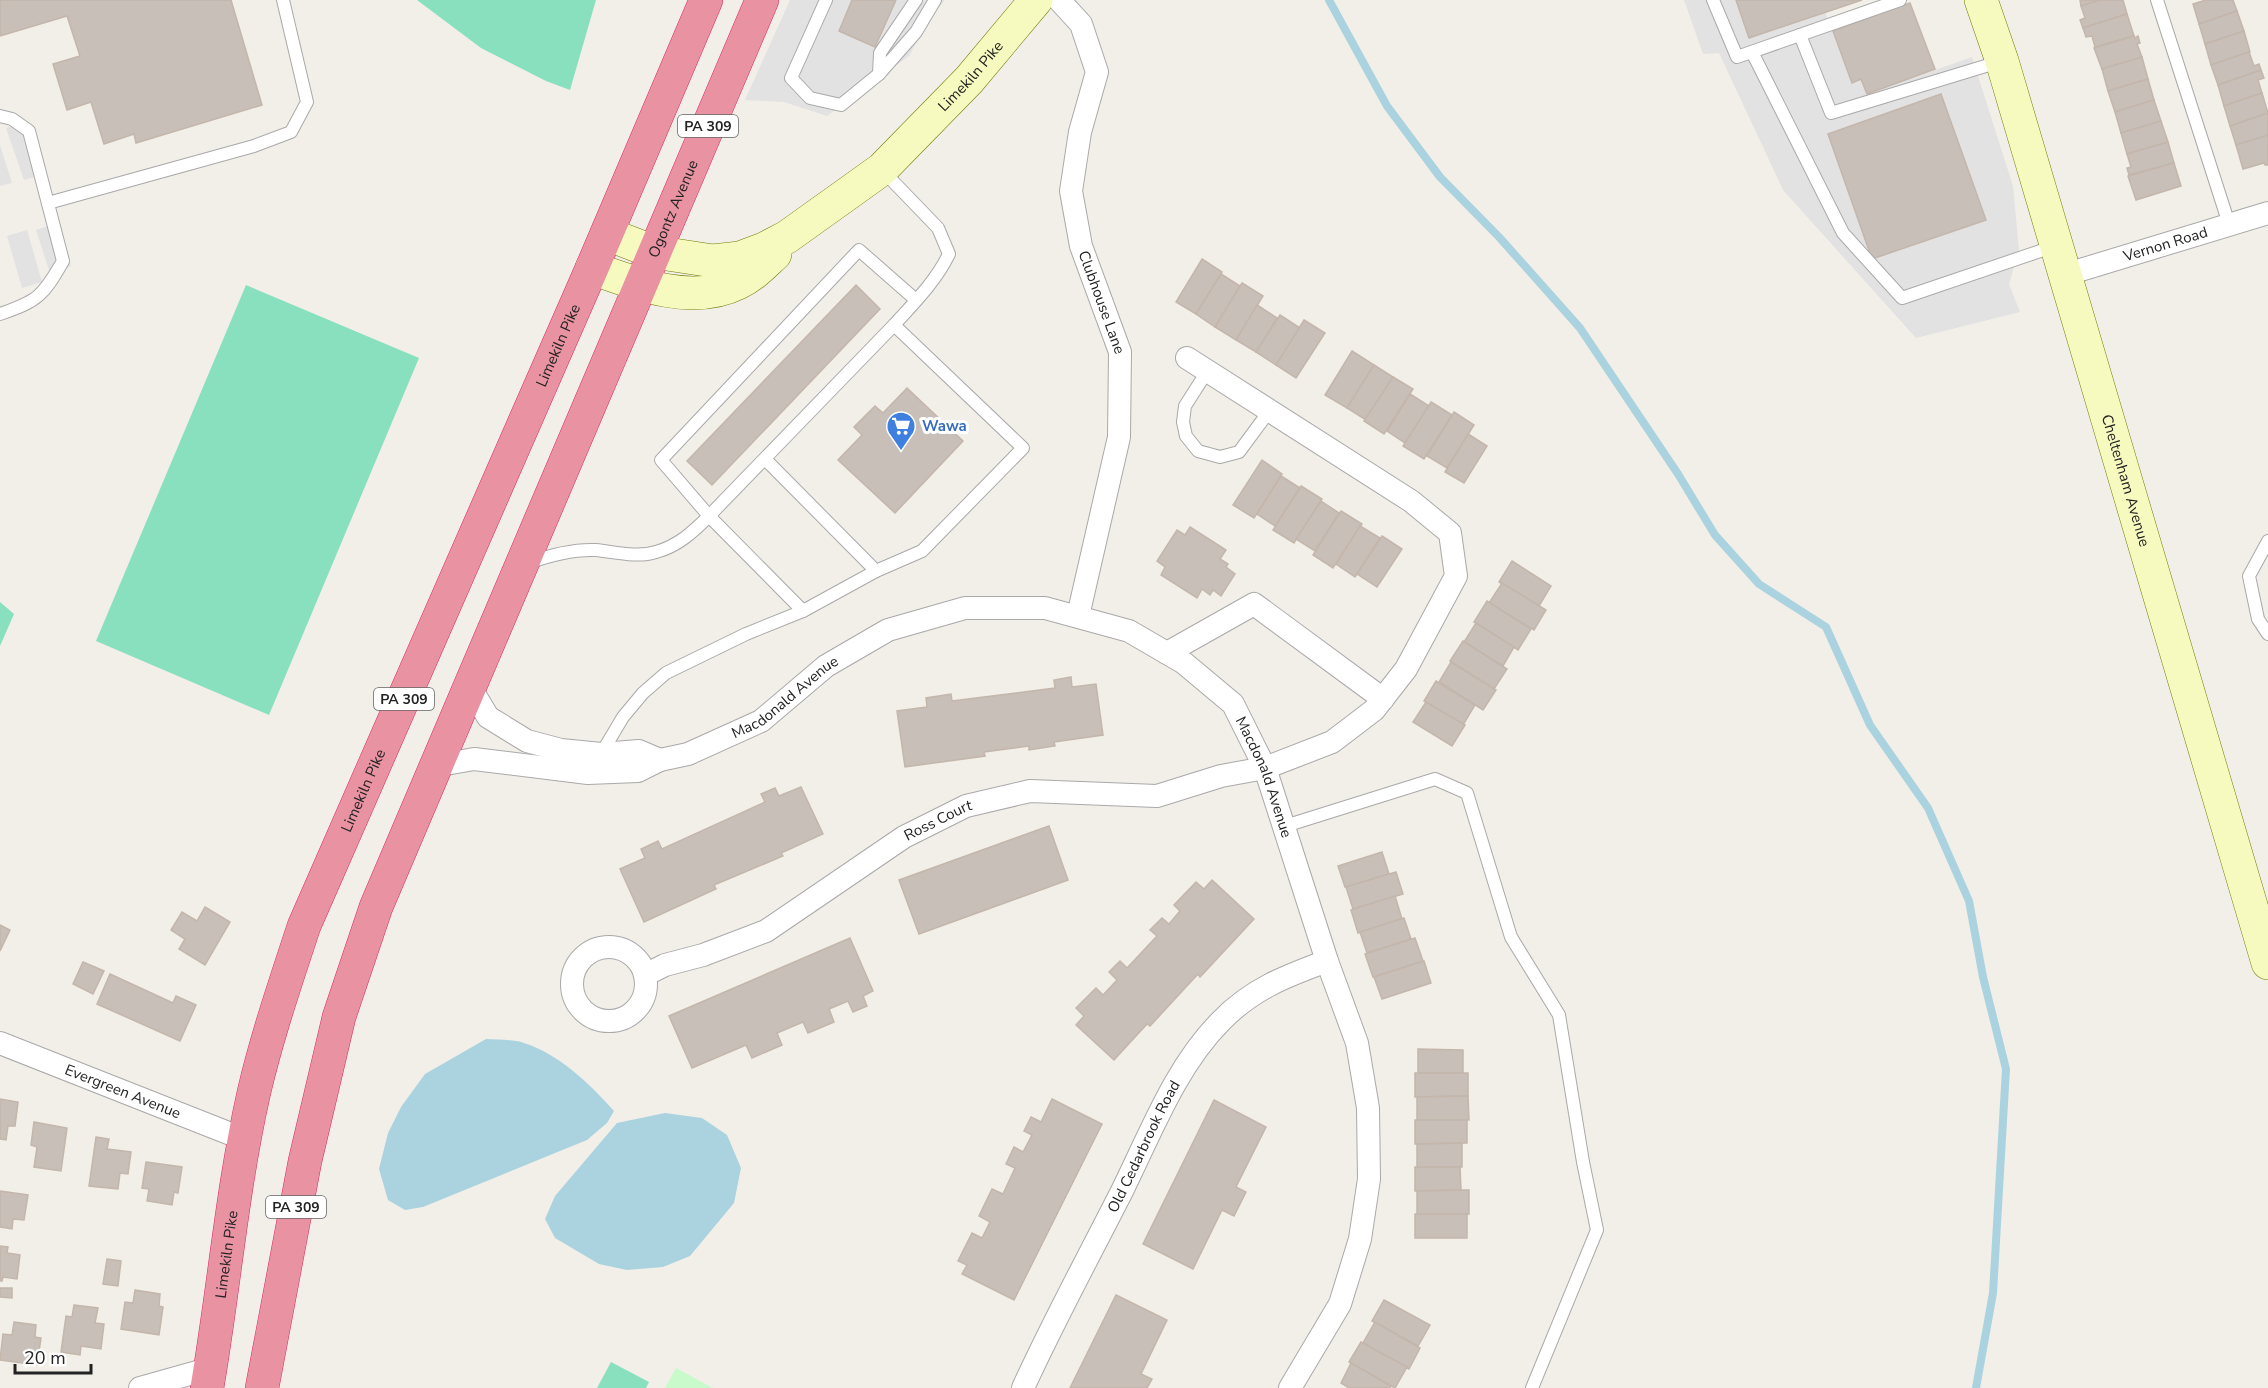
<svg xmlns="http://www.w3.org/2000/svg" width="2268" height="1388" font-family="'Nunito Sans',sans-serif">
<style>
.park{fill:#c8facc}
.pitch{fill:#88e0be}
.parking{fill:#e2e2e2}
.water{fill:#aad3df}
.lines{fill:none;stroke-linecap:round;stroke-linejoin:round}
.stream{stroke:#aad3df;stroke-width:8}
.building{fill:#c7bfb8;stroke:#c4b6ab;stroke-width:1.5}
.lane-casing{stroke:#a9a9a9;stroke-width:14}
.street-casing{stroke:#a9a9a9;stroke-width:24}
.secondary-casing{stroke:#707d05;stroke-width:34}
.highway-casing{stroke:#dc2a67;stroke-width:34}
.lane{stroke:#fff;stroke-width:12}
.street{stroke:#fff;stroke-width:22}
.secondary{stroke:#f7fabf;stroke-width:33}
.highway{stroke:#e892a2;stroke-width:33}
.labels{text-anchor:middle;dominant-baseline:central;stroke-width:6;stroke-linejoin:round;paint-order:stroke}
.shield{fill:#fff;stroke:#646464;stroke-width:1.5}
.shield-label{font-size:14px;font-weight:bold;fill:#222}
.street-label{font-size:15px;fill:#222;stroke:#fff}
.shop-label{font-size:15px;font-weight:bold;fill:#366cbe;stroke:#fff;text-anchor:start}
</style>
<rect width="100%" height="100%" fill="#f2efe9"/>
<!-- park -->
<polygon class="park" points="676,1368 713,1388 665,1388"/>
<!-- pitch -->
<g class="pitch">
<polygon points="417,0 596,0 570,90 546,81 481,48"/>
<polygon points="246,285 419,358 269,715 96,641"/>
<polygon points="0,602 14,614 0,646"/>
<polygon points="611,1362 649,1382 646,1388 597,1388"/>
</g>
<!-- parking -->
<g class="parking">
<polygon points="790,0 945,0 932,15 909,56 827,116 784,102 745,100"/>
<polygon points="1684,0 1736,0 1749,37 1825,12 1852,82 1861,79 1867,94 1972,57 2013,186 2019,251 2009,284 2020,312 1916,338 1783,190 1719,53 1703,54"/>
<polygon points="26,121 44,174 24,180 6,128"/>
<polygon points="0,145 12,183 0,186"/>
<polygon points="57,223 71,266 50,273 36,230"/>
<polygon points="27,230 42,282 22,288 7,236"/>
</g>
<!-- water -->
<g class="water">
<path d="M486,1039c12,1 27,0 38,4 35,11 66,41 90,68l-7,12 -20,17 -164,67 -18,3 -17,-10 -9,-31 9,-36 13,-26 24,-33z"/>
<polygon points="665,1113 702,1118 727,1135 741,1168 734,1203 690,1256 663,1267 627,1270 599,1264 555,1238 545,1219 555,1196 617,1123"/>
</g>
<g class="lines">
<!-- stream -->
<polyline class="stream" points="1329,0 1387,106 1440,177 1499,237 1580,328 1678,474 1715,535 1759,584 1826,627 1870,725 1928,808 1969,901 1983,977 2006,1069 1993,1293 1976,1388"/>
</g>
<!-- building -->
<g class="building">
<polygon points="0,0 231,0 262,105 136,143 134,134 104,144 91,102 67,110 53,64 80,56 67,16 0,36"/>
<polygon points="852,0 896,0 875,47 839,31"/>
<polygon points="1736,0 1862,0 1749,38"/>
<polygon points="2080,0 2100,0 2081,6"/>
<polygon points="2100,0 2123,0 2127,14 2083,28 2080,20 2085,18 2081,6"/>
<polygon points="2206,0 2233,0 2237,11 2199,24 2193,4"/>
<polygon points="1910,3 1935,69 1867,94 1861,79 1852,83 1833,31"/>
<polygon points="2237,11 2244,31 2205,44 2199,24"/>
<polygon points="2127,14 2134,36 2095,47 2092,36 2086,37 2083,28"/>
<polygon points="2244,31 2250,52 2211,65 2205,44"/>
<polygon points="2134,36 2135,38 2138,36 2140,43 2137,44 2142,57 2102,69 2094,48"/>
<polygon points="2249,52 2254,66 2259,64 2261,70 2218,85 2211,65"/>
<polygon points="2142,57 2148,79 2108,91 2102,69"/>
<polygon points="2261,70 2264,78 2258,80 2262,93 2224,106 2218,85"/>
<polygon points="2148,79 2154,100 2115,112 2108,91"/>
<polygon points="2262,93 2268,113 2230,126 2224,106"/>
<polygon points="1941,94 1986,220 1872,259 1828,134"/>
<polygon points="2154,100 2161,121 2121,133 2115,112"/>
<polygon points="2268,113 2268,135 2236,145 2230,126"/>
<polygon points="2161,121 2168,142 2127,154 2121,133"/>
<polygon points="2268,135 2268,165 2265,165 2264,163 2243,169 2236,145"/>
<polygon points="2168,142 2174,163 2129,175 2127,168 2131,167 2127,154"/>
<polygon points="2174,163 2181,186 2136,200 2128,176"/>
<polygon points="1202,259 1222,272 1196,314 1176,302"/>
<polygon points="1221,274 1240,286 1215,327 1196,314"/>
<polygon points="1242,283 1263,296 1236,340 1215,327"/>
<polygon points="856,285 880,309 712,485 687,461"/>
<polygon points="1257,305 1277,318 1256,352 1236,340"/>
<polygon points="1280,315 1300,328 1276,365 1256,352"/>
<polygon points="1304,320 1325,333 1296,378 1276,365"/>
<polygon points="1352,351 1374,365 1347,408 1325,395"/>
<polygon points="1374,365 1393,377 1366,420 1347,408"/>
<polygon points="1393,377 1413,389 1384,434 1364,421"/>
<polygon points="907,388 963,441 895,513 838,460 862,435 854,427 875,406 883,413"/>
<polygon points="1410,394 1429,406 1405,443 1387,431"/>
<polygon points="1431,402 1452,415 1424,459 1403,446"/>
<polygon points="1454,412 1474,425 1447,468 1427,456"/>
<polygon points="1468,434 1487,446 1464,483 1445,472"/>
<polygon points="1262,460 1282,474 1254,518 1233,505"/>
<polygon points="1281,476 1300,488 1275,526 1257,514"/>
<polygon points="1301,486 1322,499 1294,543 1273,530"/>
<polygon points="1321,501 1339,513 1315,551 1296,539"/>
<polygon points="1341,511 1362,524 1333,568 1313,555"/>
<polygon points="1360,526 1380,538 1355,577 1336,564"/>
<polygon points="1190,527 1226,550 1220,559 1228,564 1226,567 1235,574 1221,596 1213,590 1210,595 1202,589 1197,598 1161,575 1165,567 1157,561 1177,530 1185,535"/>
<polygon points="1382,536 1402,549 1377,587 1357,574"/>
<polygon points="1512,561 1551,586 1539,606 1499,582"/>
<polygon points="1502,583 1546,610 1534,630 1489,603"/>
<polygon points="1487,601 1531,629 1518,650 1474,622"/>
<polygon points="1476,623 1514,647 1503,666 1464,642"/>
<polygon points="1463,641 1507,669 1494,689 1450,661"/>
<polygon points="1451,662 1496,690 1483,710 1439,682"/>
<polygon points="1071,677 1072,687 1096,684 1103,735 1054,742 1055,746 1029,750 1029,746 984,752 985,756 905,767 897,711 927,707 926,698 951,694 952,701 1055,688 1054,680"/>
<polygon points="1436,681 1475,705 1463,725 1424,701"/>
<polygon points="1426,702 1465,725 1452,746 1413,722"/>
<polygon points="801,787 823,834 781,853 783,856 714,885 716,889 644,922 620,869 645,858 641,849 658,841 662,849 765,802 761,794 775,788 779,796"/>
<polygon points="1049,826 1068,880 919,934 899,880"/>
<polygon points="1382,852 1389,874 1345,887 1338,866"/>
<polygon points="1396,872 1403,894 1353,909 1346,887"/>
<polygon points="1212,880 1254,919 1200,977 1198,974 1150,1026 1147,1024 1114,1060 1076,1025 1084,1016 1076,1008 1096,988 1103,995 1117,980 1109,972 1120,961 1127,968 1157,936 1150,930 1162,918 1169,924 1180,911 1174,905 1196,882 1204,889"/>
<polygon points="1395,896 1402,919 1358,933 1351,910"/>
<polygon points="205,907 230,922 205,965 179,949 185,939 171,930 182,912 197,921"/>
<polygon points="1404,918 1411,939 1367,953 1360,932"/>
<polygon points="0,925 10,930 0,951"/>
<polygon points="850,938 873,991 863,996 867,1006 853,1012 848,1001 829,1009 834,1022 808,1033 803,1022 777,1033 782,1045 752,1058 746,1045 692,1068 669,1016"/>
<polygon points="1415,938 1423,961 1373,977 1365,954"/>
<polygon points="1424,961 1431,983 1382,999 1374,977"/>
<polygon points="83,962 104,971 93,994 73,984"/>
<polygon points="110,974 173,1003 176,996 196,1005 180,1041 97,1004"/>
<polygon points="1418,1049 1463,1050 1463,1073 1418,1073"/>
<polygon points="1415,1073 1468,1073 1468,1096 1415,1097"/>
<polygon points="1468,1096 1469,1120 1417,1120 1417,1097"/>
<polygon points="0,1099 18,1102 15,1126 8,1126 6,1140 0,1139"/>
<polygon points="1052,1099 1102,1124 1014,1300 962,1274 967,1265 958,1261 972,1233 982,1238 990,1222 979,1216 992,1189 1003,1194 1015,1168 1006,1164 1014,1147 1023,1152 1032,1135 1024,1131 1031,1117 1041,1122"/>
<polygon points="1214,1100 1266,1127 1236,1187 1246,1192 1234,1216 1222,1210 1193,1269 1143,1244"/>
<polygon points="1415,1120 1467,1120 1467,1143 1415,1144"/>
<polygon points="34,1122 67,1128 61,1171 34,1167 37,1147 31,1145"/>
<polygon points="96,1137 109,1139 107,1149 131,1152 128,1174 120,1173 118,1189 89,1186"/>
<polygon points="1462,1143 1462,1167 1417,1167 1417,1144"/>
<polygon points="146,1162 182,1167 178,1193 174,1192 172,1205 147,1201 149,1189 142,1188"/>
<polygon points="1415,1167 1460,1167 1461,1190 1415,1191"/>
<polygon points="1461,1190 1469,1190 1469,1214 1417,1214 1417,1191"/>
<polygon points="0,1191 28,1195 24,1220 13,1219 12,1229 0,1227"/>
<rect x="1415" y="1214" width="52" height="24"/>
<polygon points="0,1246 8,1247 7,1253 20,1255 17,1279 3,1277 2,1281 0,1281"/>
<polygon points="107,1259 121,1261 118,1286 103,1284"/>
<polygon points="0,1288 12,1288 12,1298 0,1297"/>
<polygon points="135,1290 160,1294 159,1306 163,1307 159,1335 121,1329 125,1302 133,1303"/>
<polygon points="1116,1295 1167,1320 1141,1374 1152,1379 1147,1388 1070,1388"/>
<polygon points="1384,1300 1430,1325 1418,1346 1372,1321"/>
<polygon points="74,1305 98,1308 95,1323 104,1324 101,1349 81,1346 80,1355 61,1352 66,1316 72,1317"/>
<polygon points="14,1322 36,1325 35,1337 41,1338 37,1365 0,1360 3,1334 12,1335"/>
<polygon points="1375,1322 1420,1348 1409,1369 1363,1343"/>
<polygon points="1361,1342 1407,1367 1395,1388 1349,1362"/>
<polygon points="1351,1363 1391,1386 1390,1388 1349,1388 1341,1383"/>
</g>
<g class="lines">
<!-- lane casing -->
<g class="lane-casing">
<g id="lane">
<polyline points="826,0 791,78 810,98 841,105 879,74 916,32 935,0"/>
<polyline points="1713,0 1737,57 1900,0"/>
<polyline points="2157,0 2229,224"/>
<polyline points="1800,35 1831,113 2002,61"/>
<polyline points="1752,52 1843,233 1902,298 2055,246"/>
<polyline points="879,74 880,53 916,0"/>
<path d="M0,116l12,3 17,12 34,130c-20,35 -25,40 -63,53"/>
<path d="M882,170l56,58 11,26c-13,27 -35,49 -55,71l-185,191 -48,-56 198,-210 57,50"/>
<polyline points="48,203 254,146 291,132 307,102 283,0"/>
<polyline points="1208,370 1185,406 1183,422 1186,436 1198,451 1220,457 1239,452 1270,410"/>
<polyline points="2268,541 2249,576 2258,619 2268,634"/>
<path d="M528,563c22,-8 45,-14 68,-13 19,2 41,8 60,2 22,-6 37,-20 53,-36l94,95 73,-40 -111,-112"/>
<polyline points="876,571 922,551 1023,448 894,325"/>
<polyline points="601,754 623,717 643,693 666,673 746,634 803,611"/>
<polyline points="1285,826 1435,779 1467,793 1511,937 1559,1015 1583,1162 1597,1230 1532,1388"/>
</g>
</g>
<!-- street casing -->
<g class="street-casing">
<g id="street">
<path id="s1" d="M1059,0l22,24 16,48 -17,60 -9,59 10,55 39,106 -1,85 -41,179"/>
<path id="s2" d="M2064,275l204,-62"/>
<polyline points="1167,653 1254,604 1383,699"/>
<polyline points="470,687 488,717 527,741 561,750 601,754 639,751 660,760"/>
<path id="s3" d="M434,766l40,-7 114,14 50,-2 22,-11 28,-6 73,-33 65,-55 62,-36 77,-22h80l84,23 55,32 49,41 32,64 62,193 30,82 11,65 1,71 -9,60 -20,65 -50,84"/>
<circle cx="609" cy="984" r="37"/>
<path id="s4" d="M645,975l20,-10 38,-10 63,-24 138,-94 62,-31 64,-15 127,5 64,-20 44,-8 67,-26 42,-32 32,-41 50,-93 -6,-43 -39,-32 -224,-143"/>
<path id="s5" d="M0,1043l246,97"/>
<polyline points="140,1388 211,1368"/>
<path id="s6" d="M1023,1388c30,-66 65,-130 98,-195 29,-58 54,-126 100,-172 31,-32 65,-45 106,-60"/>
</g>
</g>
<!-- secondary casing -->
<g class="secondary-casing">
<g id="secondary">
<path id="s7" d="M1981,0l21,61 266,902"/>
<path id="s8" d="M607,234l47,18 59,9 27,-3 24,-9 23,-12 95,-68 87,-89 67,-80"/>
<path d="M592,268c45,16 100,38 146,15 15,-7 25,-18 37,-29"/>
</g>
</g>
<!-- highway casing -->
<g class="highway-casing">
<g id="highway">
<path id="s9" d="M207,1388c17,-99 25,-199 47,-296 13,-56 32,-111 50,-166l288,-658 114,-268"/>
<path id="s10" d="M262,1388l43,-227 34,-144 37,-110 386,-907"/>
</g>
</g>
<!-- lane -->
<use href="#lane" class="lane"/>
<!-- street -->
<use href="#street" class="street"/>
<!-- secondary -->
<use href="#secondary" class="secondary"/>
<!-- highway -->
<use href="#highway" class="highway"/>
</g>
<!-- icons -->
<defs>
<g id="supermarket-pin" transform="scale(1.5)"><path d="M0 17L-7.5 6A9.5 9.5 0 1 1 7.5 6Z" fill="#3f7fe0" stroke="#fff"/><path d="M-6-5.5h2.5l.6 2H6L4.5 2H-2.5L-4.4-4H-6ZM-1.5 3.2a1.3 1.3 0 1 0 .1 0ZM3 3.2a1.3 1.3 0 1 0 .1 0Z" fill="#fff"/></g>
</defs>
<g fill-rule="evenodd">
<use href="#supermarket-pin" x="901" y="426"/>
</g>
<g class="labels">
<!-- shield labels -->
<g class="shield">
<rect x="678" y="115" width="60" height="22" rx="4.5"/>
<rect x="374" y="688" width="60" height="22" rx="4.5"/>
<rect x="266" y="1196" width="60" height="22" rx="4.5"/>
</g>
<g class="shield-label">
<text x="708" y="126">PA 309</text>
<text x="404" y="699">PA 309</text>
<text x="296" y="1207">PA 309</text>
</g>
<!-- street labels -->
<g class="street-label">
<text stroke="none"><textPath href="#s8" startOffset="434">Limekiln Pike</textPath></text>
<text stroke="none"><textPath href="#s10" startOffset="1254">Ogontz Avenue</textPath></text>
<text stroke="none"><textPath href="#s2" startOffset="106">Vernon Road</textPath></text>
<text stroke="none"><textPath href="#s1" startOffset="321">Clubhouse Lane</textPath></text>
<text stroke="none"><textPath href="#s9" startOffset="1107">Limekiln Pike</textPath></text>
<text stroke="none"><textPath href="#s7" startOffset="502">Cheltenham Avenue</textPath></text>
<text stroke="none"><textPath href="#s3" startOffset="372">Macdonald Avenue</textPath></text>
<text stroke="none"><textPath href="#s3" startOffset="950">Macdonald Avenue</textPath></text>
<text stroke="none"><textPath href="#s9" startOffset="621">Limekiln Pike</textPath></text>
<text stroke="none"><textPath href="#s4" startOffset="334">Ross Court</textPath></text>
<text stroke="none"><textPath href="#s5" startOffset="132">Evergreen Avenue</textPath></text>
<text stroke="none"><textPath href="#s6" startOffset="270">Old Cedarbrook Road</textPath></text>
<text stroke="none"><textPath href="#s9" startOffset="135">Limekiln Pike</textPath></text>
</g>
<!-- shop labels -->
<g class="shop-label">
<text x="922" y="426">Wawa</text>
</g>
</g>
<!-- scale -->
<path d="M15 1364v9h76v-9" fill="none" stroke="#222222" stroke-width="3"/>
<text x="24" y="1364" font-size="18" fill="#222222" stroke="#ffffff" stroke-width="4.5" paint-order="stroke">20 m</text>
</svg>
